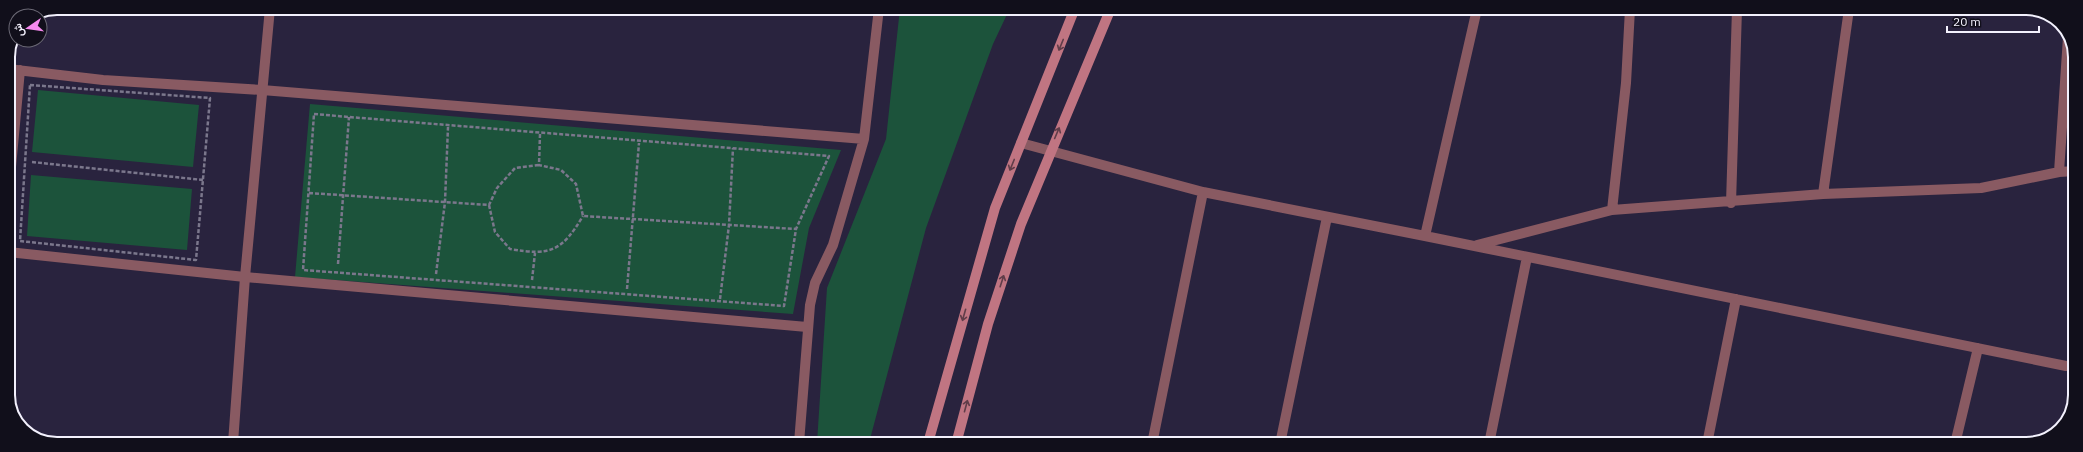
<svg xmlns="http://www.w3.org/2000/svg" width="2083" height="452" font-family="'IBM Plex Sans',Vazirmatn,sans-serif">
<rect width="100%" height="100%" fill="#29233e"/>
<path fill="#1c533b" d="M900 8H1010L993 44 926 228 869 443H817L827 288 886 139Z
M38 90 199 105 193 167 32 152Z
M310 104 841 150 809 228 793 314 295 277Z
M31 175 192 189 187 250 27 236Z"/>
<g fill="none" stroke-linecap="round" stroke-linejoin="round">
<path stroke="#7b778c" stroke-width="2.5" stroke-dasharray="4 2" stroke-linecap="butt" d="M30 85 210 98 196 260 20 241Z
M314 114 349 117 829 156 796 229 784 306 303 270Z
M540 134 539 165 561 170 576 184 583 216 796 229
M32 162 203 180
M309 193 489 205 497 188 515 168 539 165
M489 205 495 232 510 249C551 256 562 251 583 216
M338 264 349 117
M436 274 445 202 448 127
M532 280 535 253
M627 289 639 143
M720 299 729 225 733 148"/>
<path stroke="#895a62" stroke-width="10" d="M8 69 103 80 262 90 864 139
M1021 143 1203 192 1425 236 1477 9
M2059 172 2068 37
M1823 194 1849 9
M8 199 20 70
M1731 203 1737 9
M1612 210 1626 83 1630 9
M1425 236 2066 366
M1477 245 1612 210 1823 194 1981 188 2059 172 2075 171
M8 252 245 277 807 327
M233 443 245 277 270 8
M799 443 810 305 815 283 833 245 864 139 879 8
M1152 444 1203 192
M1280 444 1327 217
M1489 444 1527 257
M1707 444 1736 299
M1955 444 1978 348"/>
<path stroke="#c07582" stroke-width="10" d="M928 443 995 208 1075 8
M956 444 988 324 1021 224 1111 8"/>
</g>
<defs><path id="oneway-shaft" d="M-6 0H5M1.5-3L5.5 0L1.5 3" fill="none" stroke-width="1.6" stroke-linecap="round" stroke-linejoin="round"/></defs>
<g stroke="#603d49">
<use href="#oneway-shaft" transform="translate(1061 45) rotate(112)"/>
<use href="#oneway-shaft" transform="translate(1057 133) rotate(-67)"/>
<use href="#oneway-shaft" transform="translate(1012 165) rotate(112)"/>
<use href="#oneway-shaft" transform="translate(1002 281) rotate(-72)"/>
<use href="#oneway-shaft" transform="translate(964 315) rotate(106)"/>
<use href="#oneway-shaft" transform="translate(966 406) rotate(-75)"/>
</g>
<path d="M0 0H2083V452H0ZM57 15H2026A42 42 0 0 1 2068 57V395A42 42 0 0 1 2026 437H57A42 42 0 0 1 15 395V57A42 42 0 0 1 57 15Z" fill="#110f1b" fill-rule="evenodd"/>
<path fill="none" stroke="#f3f1fd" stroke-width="2" d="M57 15H2026A42 42 0 0 1 2068 57V395A42 42 0 0 1 2026 437H57A42 42 0 0 1 15 395V57A42 42 0 0 1 57 15Z"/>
<g transform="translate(28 28) rotate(257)"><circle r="19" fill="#110f1b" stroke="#6b6975"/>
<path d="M0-3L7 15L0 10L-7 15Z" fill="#f589ee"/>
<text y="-6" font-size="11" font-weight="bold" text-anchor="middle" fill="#f3f1fd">ش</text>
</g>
<path d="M1947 26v6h92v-6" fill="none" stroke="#f3f1fd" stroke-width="2"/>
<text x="1953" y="26" font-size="12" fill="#f3f1fd" stroke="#110f1b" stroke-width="3" paint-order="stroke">20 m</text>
</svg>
